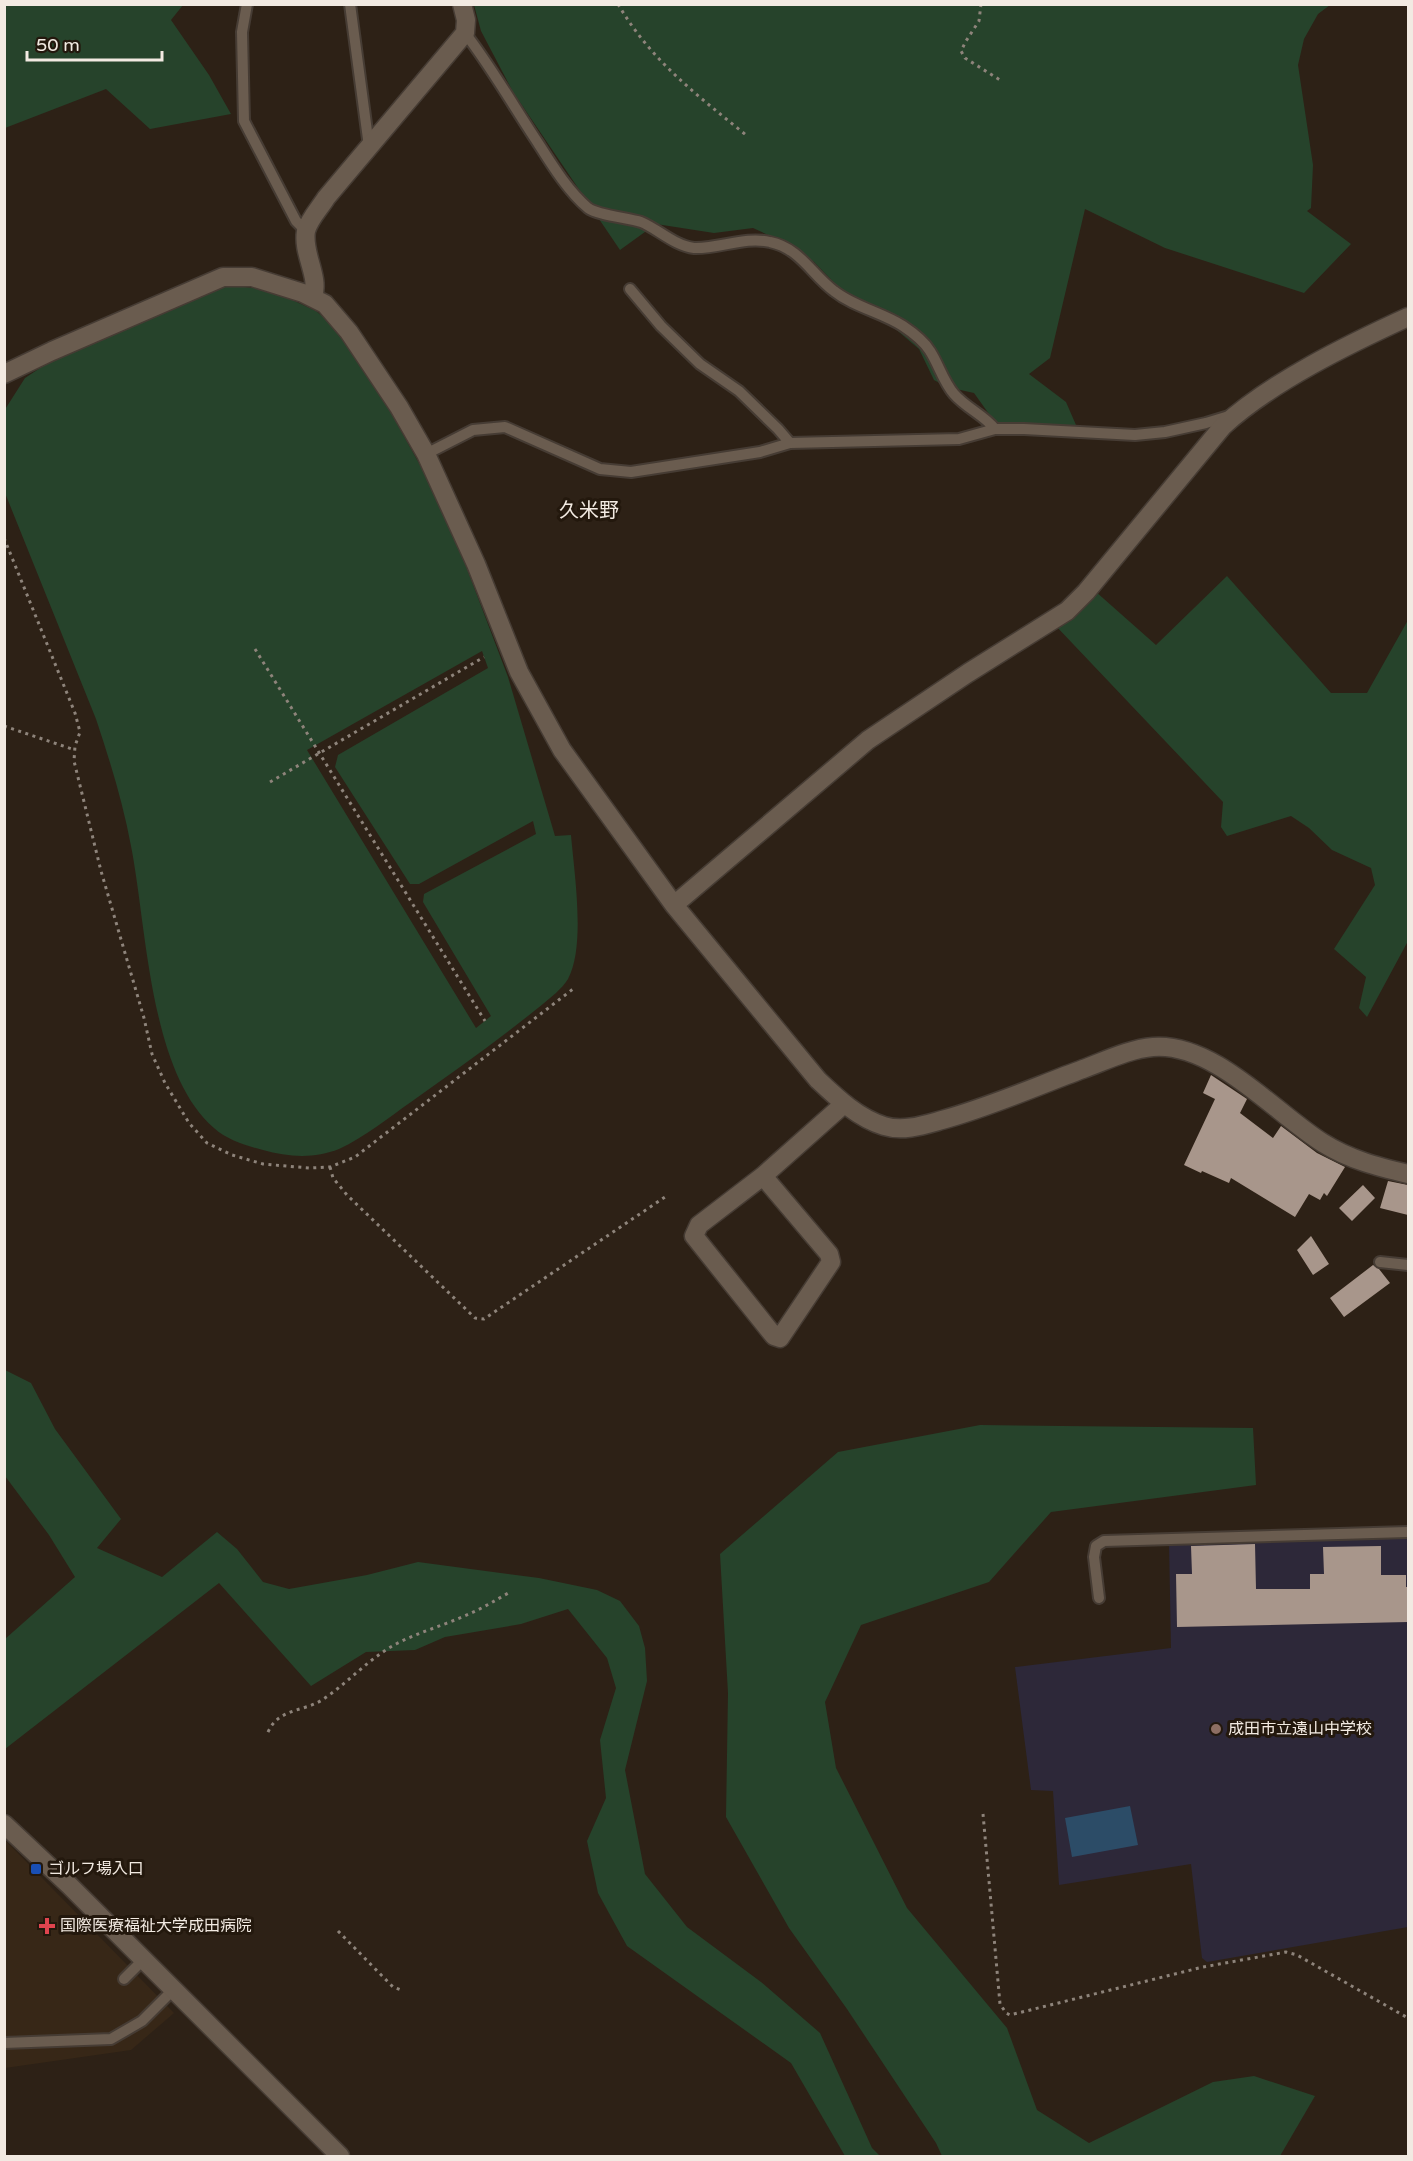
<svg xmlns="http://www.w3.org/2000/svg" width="1413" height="2161" font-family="'Varela Round','Noto Sans JP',sans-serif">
<rect width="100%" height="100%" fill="#2d2116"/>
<path fill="#372717" d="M4 1839 174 2013 131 2050 5 2068Z"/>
<path fill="#2d2839" d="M1408 1537V1927L1207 1962 1202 1958 1191 1864 1059 1885 1053 1791 1031 1790 1015 1667 1171 1648 1169 1543Z"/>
<path fill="#26432b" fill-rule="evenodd" d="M5 4 183 5 171 20 209 75 231 114 150 129 106 89 5 128Z
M474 5H1330L1318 14 1304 39 1298 65 1313 165 1311 208 1307 211 1351 244 1304 293 1165 248 1085 209 1050 358 1029 374 1066 402 1076 425 999 428 974 393 947 387 934 380 919 349 879 315 843 292 814 262 790 245 753 228 714 233 656 224 620 250 513 92 481 31Z
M226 285 271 290 316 311 332 324 371 377 425 474 458 545 508 677 555 836 571 835C574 871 586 946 568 979 565 984 560 989 556 993 510 1032 460 1067 411 1102 388 1118 365 1137 339 1149 314 1159 288 1157 263 1150 247 1146 227 1140 214 1128 149 1072 147 927 131 846 123 803 110 761 96 719L5 493 4 411 25 378 40 368 60 357ZM482 651 488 668 338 755 335 767 410 884H419L533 821 536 834 424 894 423 902 491 1016 476 1028 307 750Z
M1227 576 1331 693H1367L1408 620V941L1367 1017 1359 1008 1366 977 1334 949 1375 885 1371 868 1332 850 1309 828 1291 816 1227 836 1221 827 1223 802 1055 625 1095 591 1156 645Z
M5 1370 31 1383 55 1429 121 1519 97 1548 162 1577 217 1532 237 1549 263 1582 289 1589 367 1575 418 1562 539 1578 597 1590 620 1601 639 1626 645 1648 647 1681 625 1770 645 1874 687 1927 761 1982 820 2033 872 2148 880 2156H845L791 2063 627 1946 598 1893 587 1841 606 1798 600 1740 616 1688 607 1658 568 1609 521 1624 445 1637 415 1650 366 1652 311 1686 219 1583 5 1749V1639L75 1577 49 1535 5 1476Z
M980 1425 1253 1428 1256 1485 1051 1512 989 1582 861 1625 825 1702 836 1768 907 1908 1007 2028 1037 2110 1089 2143 1213 2082 1254 2076 1315 2096 1280 2156H942L936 2143 847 2009 789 1928 726 1817 728 1693 720 1554 838 1452Z"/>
<path fill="#2c4c67" d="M1130 1806 1138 1845 1072 1857 1065 1818Z"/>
<path fill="#a8968b" d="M1211 1075 1247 1099 1240 1113 1273 1138 1281 1126 1317 1153 1345 1167 1327 1196 1324 1193 1320 1200 1309 1194 1295 1217 1231 1178 1229 1183 1202 1171 1201 1173 1184 1165 1215 1099 1203 1093Z
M1388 1181 1408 1185V1215L1380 1208Z
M1363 1185 1375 1198 1352 1221 1339 1208Z
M1311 1236 1329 1264 1313 1275 1297 1250Z
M1373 1265 1379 1269 1390 1283 1344 1317 1330 1298Z
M1255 1544 1256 1589H1310V1574H1324L1323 1547 1381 1546V1575H1406V1587H1408V1622L1177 1627 1176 1574H1192L1191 1546Z"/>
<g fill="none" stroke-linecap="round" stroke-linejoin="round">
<g stroke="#463c34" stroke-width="14">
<path id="service" d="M247 4 242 32 244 121 296 221 306 231
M350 4 368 139 372 146
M465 33C492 68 514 107 538 143 552 165 568 191 588 208 597 215 628 218 641 222 658 229 675 246 694 248 719 249 745 236 770 242 800 248 812 275 834 291 854 307 881 312 903 326 912 332 924 341 930 351 939 365 943 381 954 394 966 408 984 415 995 429
M630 289 661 326 700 364 739 391 778 429 790 443
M426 454 473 430 505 427 600 469 631 472 760 452 790 443 959 439 995 429H1024L1135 435 1165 432 1206 423 1229 416
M1380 1262 1408 1265
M1099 1598 1094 1557 1096 1546 1104 1541 1408 1532
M124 1979 143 1960
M4 2043 111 2039 142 2021 173 1990"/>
</g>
<g stroke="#463c34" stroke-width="21">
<path id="minor" d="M313 297C320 276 302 254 306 231 309 219 320 208 326 198L465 33 466 20 462 4
M4 374 52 351 223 277H252L303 293 325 304 349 332 399 407 426 454 476 564 519 672 562 750 674 905 818 1080C837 1098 858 1118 884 1126 903 1132 924 1125 942 1120 990 1107 1037 1086 1083 1069 1105 1061 1129 1049 1153 1047 1214 1042 1275 1113 1323 1143 1350 1160 1379 1167 1408 1174
M674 905 868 740 968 673 1067 611 1086 592 1223 426C1271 382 1349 344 1408 317
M763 1176 829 1254 831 1262 780 1338 774 1336 694 1236 699 1225 763 1176 844 1104"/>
</g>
<g stroke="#463c34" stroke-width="21">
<path id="tertiary" d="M4 1824 69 1885 340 2156"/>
</g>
<path stroke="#8e847b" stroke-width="3" stroke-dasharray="3 4.5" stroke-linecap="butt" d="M618 4C651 61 697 95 746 135
M981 4 979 21 966 41 961 51 965 58 1000 80
M4 538 75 713 80 732 75 746 74 761 101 871 144 1018 152 1054 165 1083 189 1123 207 1143 232 1155 263 1164 309 1168 330 1167 355 1157 573 989
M255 649 485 1021
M4 726 75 750
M270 782 484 657
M330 1167 333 1178 347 1195 475 1318 484 1319 665 1197
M268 1732C279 1708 303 1712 322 1700 348 1683 368 1659 396 1644 419 1632 445 1625 469 1614 483 1608 496 1600 510 1592
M983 1814 1000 2004 1006 2013 1010 2015 1203 1967 1286 1952 1297 1955 1408 2018
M338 1931 393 1987 401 1990"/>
<use href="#service" stroke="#6a5c4f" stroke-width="10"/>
<use href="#minor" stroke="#6a5c4f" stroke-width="18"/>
<use href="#tertiary" stroke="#6a5c4f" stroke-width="18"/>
</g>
<circle fill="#8d6e63" stroke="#23180d" stroke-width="2" cx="1216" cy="1729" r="6"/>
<rect fill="#1a4fb4" stroke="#23180d" stroke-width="2" x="30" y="1863" width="12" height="12" rx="3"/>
<path fill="#e0444e" stroke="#23180d" stroke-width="2" d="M44 1917h6v6h6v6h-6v6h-6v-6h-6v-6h6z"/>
<g text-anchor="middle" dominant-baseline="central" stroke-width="6" stroke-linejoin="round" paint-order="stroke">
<g font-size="16" fill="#f2eae2" stroke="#23180d" text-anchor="start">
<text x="1228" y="1729">成田市立遠山中学校</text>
<text x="48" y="1869">ゴルフ場入口</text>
<text x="60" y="1926">国際医療福祉大学成田病院</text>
</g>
<g font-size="20" fill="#f2eae2" stroke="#23180d">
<text x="589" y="511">久米野</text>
</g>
</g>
<rect width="1413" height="2161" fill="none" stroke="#f2eae2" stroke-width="12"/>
<path d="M27 51v9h135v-9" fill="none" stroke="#f2eae2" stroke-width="3"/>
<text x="36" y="51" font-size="18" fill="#f2eae2" stroke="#23180d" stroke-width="4.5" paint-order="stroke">50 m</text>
</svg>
